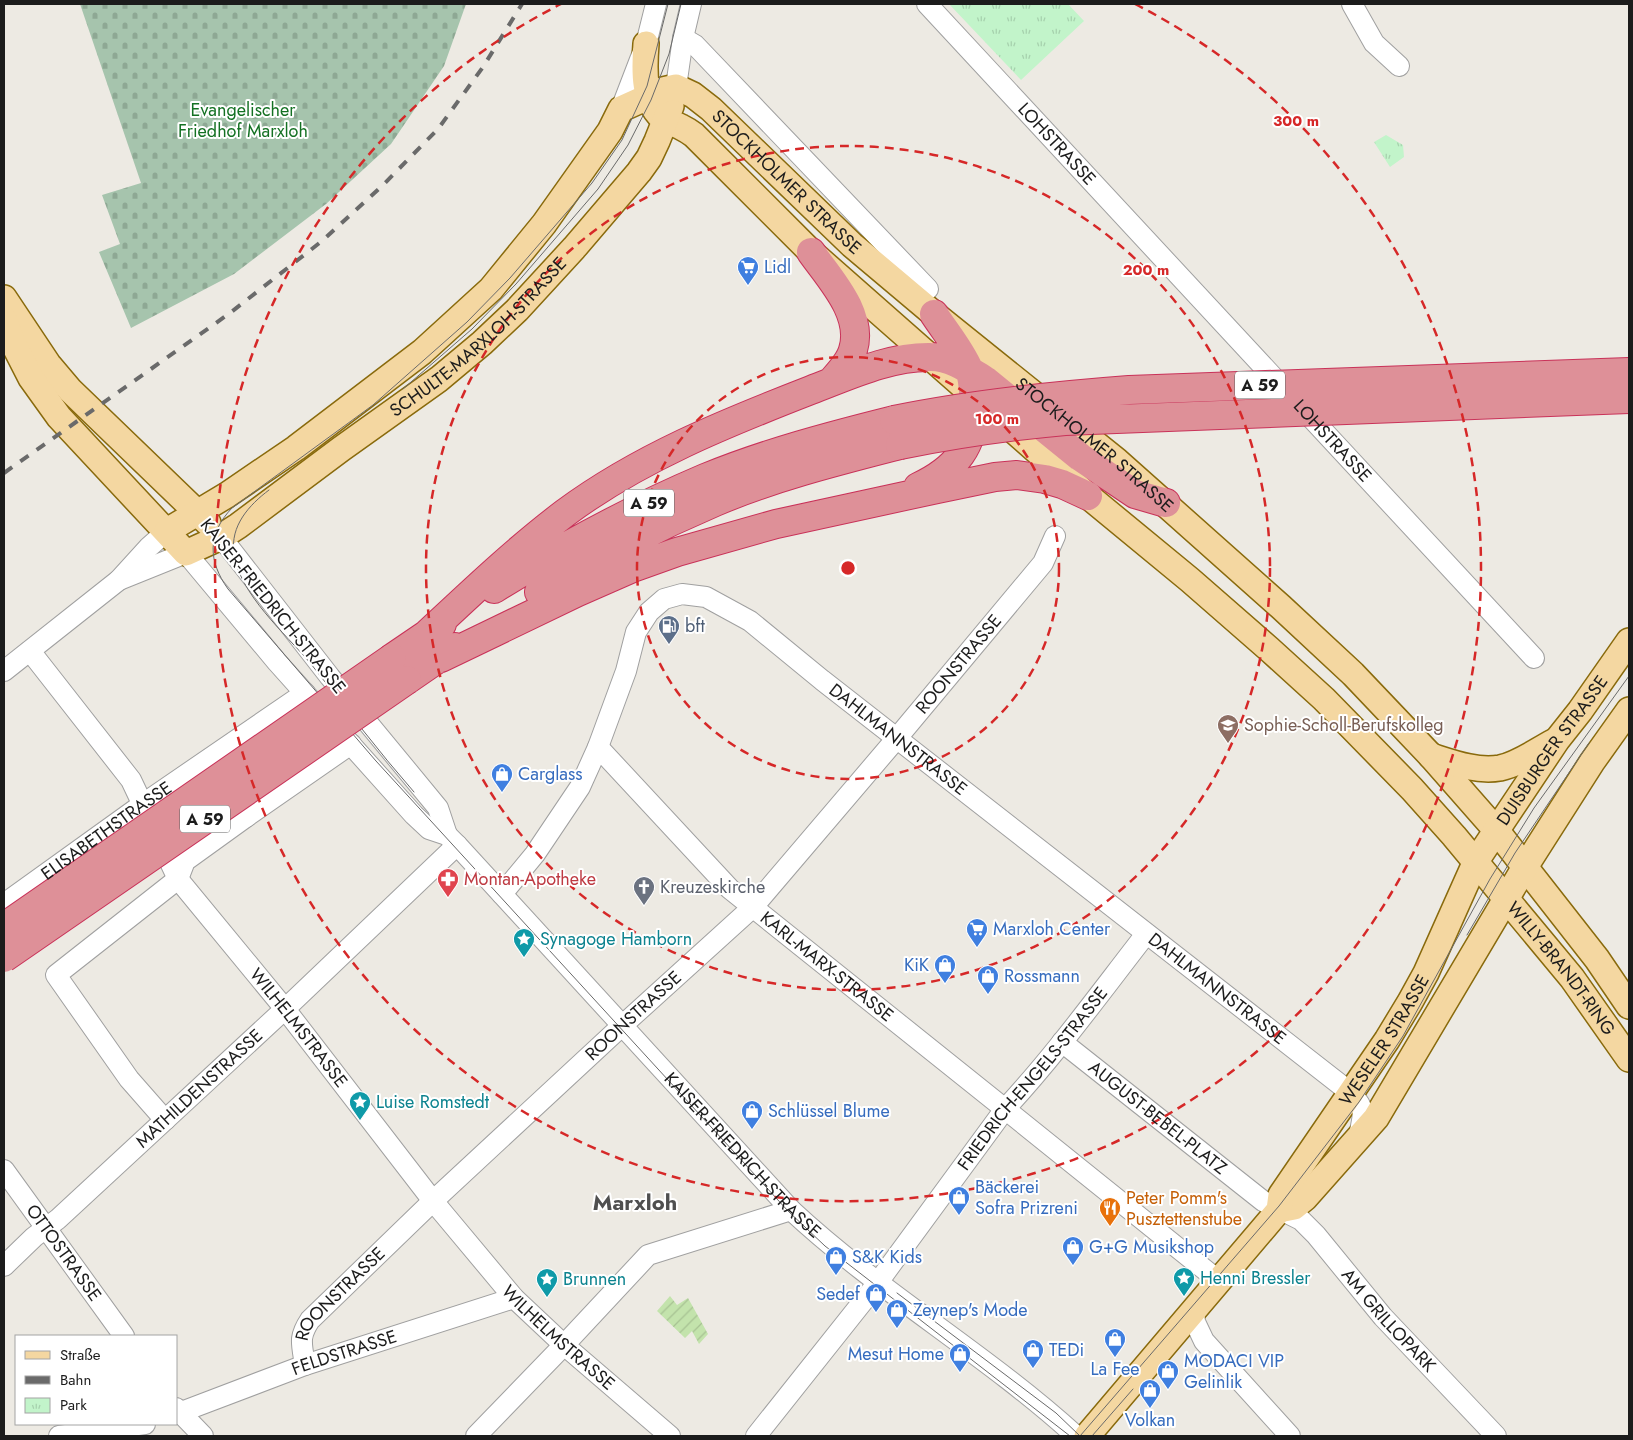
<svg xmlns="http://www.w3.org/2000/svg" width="1633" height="1440" font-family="Jost,sans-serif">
<defs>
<pattern id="cemetery-stones" width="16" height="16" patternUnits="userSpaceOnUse" patternTransform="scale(1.25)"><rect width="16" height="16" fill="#a6c4ad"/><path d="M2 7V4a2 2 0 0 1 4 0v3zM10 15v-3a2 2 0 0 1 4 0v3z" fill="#8ea894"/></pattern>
<pattern id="park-tufts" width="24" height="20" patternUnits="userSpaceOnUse" patternTransform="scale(1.25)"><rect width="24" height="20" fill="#c2f4ca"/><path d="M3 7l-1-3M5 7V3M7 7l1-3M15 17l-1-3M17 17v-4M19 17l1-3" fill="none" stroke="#a6d1ad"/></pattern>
<pattern id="garden-furrows" width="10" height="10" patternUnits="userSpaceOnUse" patternTransform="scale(1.25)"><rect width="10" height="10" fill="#c3e3ac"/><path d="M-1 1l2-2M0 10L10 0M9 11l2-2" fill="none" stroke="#a7c293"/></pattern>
</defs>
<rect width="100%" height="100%" fill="#edeae3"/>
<path fill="url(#cemetery-stones)" d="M80 4H466L444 66 391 144 326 204 234 274 131 328 99 252 120 244 102 195 141 183Z"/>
<path fill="url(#park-tufts)" d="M949 4H1068L1084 21 1021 80Z
M1386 135 1403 145 1404 157 1390 167 1374 142Z"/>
<path fill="url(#garden-furrows)" d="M670 1296 677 1305 688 1298 708 1334 699 1344 692 1331 685 1338 657 1311Z"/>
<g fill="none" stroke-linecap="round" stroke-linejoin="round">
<g stroke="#a0a0a0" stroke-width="22">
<g id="minor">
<path id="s1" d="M927 4 1534 658"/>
<path d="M1352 4 1374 43 1399 66"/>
<path d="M683 38 695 45 928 289"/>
<path d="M676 87 683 38 691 4"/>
<path d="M621 109 646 44 656 4"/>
<path d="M221 537 330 677 438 808 447 835"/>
<path id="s2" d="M119 580 186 553 277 662 414 815 429 829 447 835 457 845 791 1210C880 1293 986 1354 1076 1436"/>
<path id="s3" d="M30 651 131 780 178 879 285 1009 433 1201 514 1298 564 1345 670 1436"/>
<path d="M4 671 119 580 149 547 167 531"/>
<path id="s4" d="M598 747 730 889 1005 1109 1219 1281"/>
<path d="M246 817 351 744"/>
<path id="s5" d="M502 894 535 854 580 787 598 747 626 671 636 632 649 612 664 599 682 594 706 597 750 621 822 680 1351 1093C1366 1109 1364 1114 1359 1135"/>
<path id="s6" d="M4 904 143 804 305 693"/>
<path id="s7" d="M1062 1042 1263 1201 1301 1220 1316 1235 1383 1317 1496 1436"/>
<path d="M165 1120 129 1079 56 975 178 879 185 861 246 817 211 758"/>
<path id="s8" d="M4 1170 124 1336"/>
<path id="s9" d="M4 1266 34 1237 58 1219 285 1009 457 845"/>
<path d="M1194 1310 1195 1322 1204 1341 1290 1436"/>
<path id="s10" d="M305 1365C302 1344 298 1338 310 1320L433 1201 625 1023 753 907 897 738 1043 563 1055 536"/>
<path d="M176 1408 203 1436"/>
<path id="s11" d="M176 1414 305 1365 514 1298"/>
<path d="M59 1436 145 1424"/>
<path d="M476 1436 564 1345 648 1255 791 1210"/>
<path id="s12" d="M756 1436 876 1285 1005 1109C1056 1054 1100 993 1146 934"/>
</g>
</g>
<g stroke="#896a0c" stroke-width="28">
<g id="major">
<path id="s13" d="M646 44C644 69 642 104 666 121 670 124 676 124 681 127 685 129 690 132 694 135L811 252 1088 496 1190 580 1269 649 1324 699 1412 789 1454 836 1572 978 1629 1059"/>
<path d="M4 298 48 364 70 390 208 523"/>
<path id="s14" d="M4 319 12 341 31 378 59 417 186 553 221 537 238 526 341 449 439 379 482 343 517 310 574 248 639 172 649 158 657 141 671 106"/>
<path id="s15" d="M167 531 227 495 296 448 422 352 491 289 544 224 610 131 621 109 663 90 676 87 693 95 711 109 852 245 934 314 1117 461 1281 607 1353 674 1431 756 1496 830 1597 959 1629 1006"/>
<path d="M1431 756C1453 763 1477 772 1500 768 1519 764 1536 751 1553 742"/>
<path d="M1279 1210 1294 1207 1305 1198 1376 1118 1525 867 1592 762 1629 710"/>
<path id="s16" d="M1087 1436 1279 1210 1281 1195 1387 1040 1410 1002 1426 973 1476 861 1557 740 1580 711 1629 641"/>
</g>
</g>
<g stroke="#c93259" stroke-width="30">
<path id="highway" d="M811 252C830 279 864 314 853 350 850 362 839 373 831 382
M918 487C956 469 975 446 974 404 973 393 973 379 969 369 961 350 945 331 934 314
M494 589C562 547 632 509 705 478 766 453 830 436 894 420
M539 592C596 558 654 528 715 502 774 477 838 461 900 445
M426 635C471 593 516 550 565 513 639 458 726 423 811 390 848 376 890 356 931 357 951 357 969 370 985 380L1080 457 1135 494 1166 503
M392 658 442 624
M441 658 578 592 635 567 677 552 776 524 937 489 995 477 1017 475 1045 479 1062 484 1088 496
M407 680 455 647"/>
</g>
<use href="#minor" stroke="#fff" stroke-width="20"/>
<use href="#major" stroke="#f4d7a1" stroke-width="25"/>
<use href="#highway" stroke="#de9098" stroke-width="28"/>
<path stroke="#6a6a6a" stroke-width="1" d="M668 4 647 86 622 140 592 183 510 278 467 322 373 405 232 508C207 534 208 561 228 589L376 761 788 1211 825 1246 1070 1436
M403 389 472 329 516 284 598 189 628 145 651 100 669 54 681 4
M269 490C249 505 230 526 234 553 239 594 285 633 311 664 345 707 378 751 414 792
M1467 935 1515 853 1589 743
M897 1293 1056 1413 1080 1436
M1080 1436 1279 1206 1359 1102 1403 1036 1490 879 1534 808 1629 676
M1092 1436 1133 1389"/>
<path stroke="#6a6a6a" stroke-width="4" stroke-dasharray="10 10" stroke-linecap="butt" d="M4 473 230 313 322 241 383 185 438 129 483 67 522 4"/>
<g stroke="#c93259" stroke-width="30" stroke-linecap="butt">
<path id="highway-bridge" d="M894 420C972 404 1050 396 1129 390L1629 372
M900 445C955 434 1009 426 1065 421L1629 399
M4 927 392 658
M4 958 407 680"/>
</g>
<use href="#highway-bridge" stroke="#de9098" stroke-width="28"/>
</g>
<g fill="none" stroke="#d62828" stroke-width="2.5" stroke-dasharray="9 6">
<circle cx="848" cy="568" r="211"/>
<circle cx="848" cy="568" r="422"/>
<path d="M1135 4A633 633 0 1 1 561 4"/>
</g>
<defs>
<g id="supermarket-pin" transform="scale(1.125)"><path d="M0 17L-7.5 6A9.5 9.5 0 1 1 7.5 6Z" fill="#3f7fe0" stroke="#fff"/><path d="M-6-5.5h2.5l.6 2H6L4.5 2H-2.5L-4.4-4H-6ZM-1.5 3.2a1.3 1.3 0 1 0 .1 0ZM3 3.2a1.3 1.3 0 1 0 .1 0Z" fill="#fff"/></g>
<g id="fuel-pin" transform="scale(1.125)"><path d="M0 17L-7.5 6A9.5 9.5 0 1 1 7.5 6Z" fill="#5c6f8a" stroke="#fff"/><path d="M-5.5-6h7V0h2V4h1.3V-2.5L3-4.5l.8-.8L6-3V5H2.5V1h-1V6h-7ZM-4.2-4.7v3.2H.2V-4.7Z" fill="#fff"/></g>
<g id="school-pin" transform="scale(1.125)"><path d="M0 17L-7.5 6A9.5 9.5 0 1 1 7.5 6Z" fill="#8d6e63" stroke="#fff"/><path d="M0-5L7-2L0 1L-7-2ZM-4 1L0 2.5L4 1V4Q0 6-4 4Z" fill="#fff"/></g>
<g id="shop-pin" transform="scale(1.125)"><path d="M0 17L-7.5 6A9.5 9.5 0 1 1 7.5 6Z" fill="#3f7fe0" stroke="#fff"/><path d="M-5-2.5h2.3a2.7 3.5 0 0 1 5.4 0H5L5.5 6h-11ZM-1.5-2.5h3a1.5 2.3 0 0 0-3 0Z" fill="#fff"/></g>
<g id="pharmacy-pin" transform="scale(1.125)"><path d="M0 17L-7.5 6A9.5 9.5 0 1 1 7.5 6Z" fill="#e0444e" stroke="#fff"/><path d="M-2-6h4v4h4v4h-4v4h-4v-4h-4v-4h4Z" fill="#fff"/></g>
<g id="church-pin" transform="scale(1.125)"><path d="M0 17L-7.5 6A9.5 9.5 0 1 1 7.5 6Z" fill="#6b7280" stroke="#fff"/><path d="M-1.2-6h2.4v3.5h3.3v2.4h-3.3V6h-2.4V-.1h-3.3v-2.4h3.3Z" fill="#fff"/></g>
<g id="sight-pin" transform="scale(1.125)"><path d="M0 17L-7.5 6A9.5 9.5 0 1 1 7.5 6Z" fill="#0f9aa8" stroke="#fff"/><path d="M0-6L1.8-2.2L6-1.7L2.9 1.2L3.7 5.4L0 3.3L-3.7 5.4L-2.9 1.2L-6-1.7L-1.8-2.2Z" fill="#fff"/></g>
<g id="restaurant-pin" transform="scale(1.125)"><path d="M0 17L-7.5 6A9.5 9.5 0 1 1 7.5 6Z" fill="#e8710a" stroke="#fff"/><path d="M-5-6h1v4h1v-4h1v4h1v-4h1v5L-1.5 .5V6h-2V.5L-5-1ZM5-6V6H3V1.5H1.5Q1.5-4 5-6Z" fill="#fff"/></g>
</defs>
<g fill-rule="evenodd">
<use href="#supermarket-pin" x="748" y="267"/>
<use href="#fuel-pin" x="669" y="626"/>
<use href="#school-pin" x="1228" y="725"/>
<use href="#shop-pin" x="502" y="774"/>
<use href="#pharmacy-pin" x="448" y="879"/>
<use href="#church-pin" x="644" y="887"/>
<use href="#supermarket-pin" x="977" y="929"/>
<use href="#sight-pin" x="524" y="939"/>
<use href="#shop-pin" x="945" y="965"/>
<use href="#shop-pin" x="988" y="976"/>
<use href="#sight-pin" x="360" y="1102"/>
<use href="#shop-pin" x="752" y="1111"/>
<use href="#shop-pin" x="959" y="1197"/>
<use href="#restaurant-pin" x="1110" y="1208"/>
<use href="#shop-pin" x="1073" y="1247"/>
<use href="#shop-pin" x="836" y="1257"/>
<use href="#sight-pin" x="1184" y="1278"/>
<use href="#sight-pin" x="547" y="1279"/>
<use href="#shop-pin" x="876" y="1294"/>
<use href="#shop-pin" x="897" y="1310"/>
<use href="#shop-pin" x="1115" y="1339"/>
<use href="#shop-pin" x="1033" y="1350"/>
<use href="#shop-pin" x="960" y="1354"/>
<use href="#shop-pin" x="1168" y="1371"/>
<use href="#shop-pin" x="1150" y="1390"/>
</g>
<g text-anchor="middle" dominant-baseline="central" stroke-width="4" stroke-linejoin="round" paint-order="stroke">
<g fill="#fff" stroke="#606060" stroke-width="1">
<rect x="1235" y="371.5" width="50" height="27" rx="4"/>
<rect x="624" y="489.5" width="50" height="27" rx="4"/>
<rect x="180" y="805.5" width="50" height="27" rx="4"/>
</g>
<g font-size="16" font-weight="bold" fill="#1c1c1c">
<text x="1260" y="385">A 59</text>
<text x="649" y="503">A 59</text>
<text x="205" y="819">A 59</text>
</g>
<g font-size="18" fill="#147123" stroke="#fff">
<text x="243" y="110">Evangelischer<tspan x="243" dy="21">Friedhof Marxloh</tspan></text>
</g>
<g font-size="18" fill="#1c1c1c" stroke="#fff">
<text stroke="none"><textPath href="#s1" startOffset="191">LOHSTRASSE</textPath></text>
<text stroke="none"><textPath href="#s15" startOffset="834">STOCKHOLMER STRASSE</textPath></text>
<text stroke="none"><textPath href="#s14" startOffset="664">SCHULTE-MARXLOH-STRASSE</textPath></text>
<text stroke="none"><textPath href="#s1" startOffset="596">LOHSTRASSE</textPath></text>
<text stroke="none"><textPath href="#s15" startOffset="1239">STOCKHOLMER STRASSE</textPath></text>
<text transform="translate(273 606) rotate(51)">KAISER-FRIEDRICH-STRASSE</text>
<text stroke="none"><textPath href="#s10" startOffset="971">ROONSTRASSE</textPath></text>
<text stroke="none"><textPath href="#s5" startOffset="624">DAHLMANNSTRASSE</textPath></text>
<text stroke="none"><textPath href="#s16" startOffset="834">DUISBURGER STRASSE</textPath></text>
<text stroke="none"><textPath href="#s6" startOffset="126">ELISABETHSTRASSE</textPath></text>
<text stroke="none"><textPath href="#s4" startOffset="318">KARL-MARX-STRASSE</textPath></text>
<text stroke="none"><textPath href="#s13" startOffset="1320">WILLY-BRANDT-RING</textPath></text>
<text stroke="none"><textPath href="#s5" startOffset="1029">DAHLMANNSTRASSE</textPath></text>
<text stroke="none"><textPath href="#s10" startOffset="491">ROONSTRASSE</textPath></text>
<text stroke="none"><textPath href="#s3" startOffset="465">WILHELMSTRASSE</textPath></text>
<text stroke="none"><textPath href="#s16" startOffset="498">WESELER STRASSE</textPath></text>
<text stroke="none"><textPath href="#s12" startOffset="452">FRIEDRICH-ENGELS-STRASSE</textPath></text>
<text stroke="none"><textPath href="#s9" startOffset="264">MATHILDENSTRASSE</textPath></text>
<text stroke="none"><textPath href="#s7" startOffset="122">AUGUST-BEBEL-PLATZ</textPath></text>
<text stroke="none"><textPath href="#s2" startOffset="895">KAISER-FRIEDRICH-STRASSE</textPath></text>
<text stroke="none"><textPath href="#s8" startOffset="102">OTTOSTRASSE</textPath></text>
<text stroke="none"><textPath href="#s10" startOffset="86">ROONSTRASSE</textPath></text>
<text stroke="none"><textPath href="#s7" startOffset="432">AM GRILLOPARK</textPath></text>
<text stroke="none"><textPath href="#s3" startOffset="870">WILHELMSTRASSE</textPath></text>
<text stroke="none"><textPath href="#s11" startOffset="179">FELDSTRASSE</textPath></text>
</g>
<g font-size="18" fill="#366cbe" stroke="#fff" text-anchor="start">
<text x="764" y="267">Lidl</text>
<text x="518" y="774">Carglass</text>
<text x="993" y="929">Marxloh Center</text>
<text x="929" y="965" text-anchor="end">KiK</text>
<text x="1004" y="976">Rossmann</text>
<text x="768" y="1111">Schlüssel Blume</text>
<text x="975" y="1187">Bäckerei<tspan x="975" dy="21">Sofra Prizreni</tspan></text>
<text x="1089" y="1247">G+G Musikshop</text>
<text x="852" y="1257">S&amp;K Kids</text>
<text x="860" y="1294" text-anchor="end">Sedef</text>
<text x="913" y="1310">Zeynep's Mode</text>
<text x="1049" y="1350">TEDi</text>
<text x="944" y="1354" text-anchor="end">Mesut Home</text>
<text x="1184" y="1361">MODACI VIP<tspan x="1184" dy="21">Gelinlik</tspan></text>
<text x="1115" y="1369" text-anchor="middle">La Fee</text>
<text x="1150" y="1420" text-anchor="middle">Volkan</text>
</g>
<g font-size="18" fill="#4e5e75" stroke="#fff" text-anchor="start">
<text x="685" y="626">bft</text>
</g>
<g font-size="18" fill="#785e54" stroke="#fff" text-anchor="start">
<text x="1244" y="725">Sophie-Scholl-Berufskolleg</text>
</g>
<g font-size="18" fill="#be3a42" stroke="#fff" text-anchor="start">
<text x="464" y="879">Montan-Apotheke</text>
</g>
<g font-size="18" fill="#5b616d" stroke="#fff" text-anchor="start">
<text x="660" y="887">Kreuzeskirche</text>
</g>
<g font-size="18" fill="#0d838f" stroke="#fff" text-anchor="start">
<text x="540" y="939">Synagoge Hamborn</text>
<text x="376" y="1102">Luise Romstedt</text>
<text x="1200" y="1278">Henni Bressler</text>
<text x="563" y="1279">Brunnen</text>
</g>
<g font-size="18" fill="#c56008" stroke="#fff" text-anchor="start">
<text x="1126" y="1198">Peter Pomm's<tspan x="1126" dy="21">Pusztettenstube</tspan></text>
</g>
<g font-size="22" font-weight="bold" fill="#4f4f4f" stroke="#fff">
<text x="635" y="1202">Marxloh</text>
</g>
</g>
<circle cx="848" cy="568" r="8" fill="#d62828" stroke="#fff" stroke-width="2.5"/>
<g font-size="15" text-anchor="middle" font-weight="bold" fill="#d62828" stroke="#fff" stroke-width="4" stroke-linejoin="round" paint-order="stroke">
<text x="1296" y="126">300 m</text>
<text x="1146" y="275">200 m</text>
<text x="997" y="424">100 m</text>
</g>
<rect width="1633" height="1440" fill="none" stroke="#1c1c1c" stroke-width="10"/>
<rect x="15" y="1335" width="162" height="90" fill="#ffffff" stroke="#a4a4a4"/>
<rect x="25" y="1351" width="25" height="8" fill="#f4d7a1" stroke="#a4a4a4"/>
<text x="60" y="1360" font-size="15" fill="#1c1c1c">Straße</text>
<rect x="25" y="1376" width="25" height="8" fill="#6a6a6a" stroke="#a4a4a4"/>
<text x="60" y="1385" font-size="15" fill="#1c1c1c">Bahn</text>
<rect x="25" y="1398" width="25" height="15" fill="url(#park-tufts)" stroke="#a4a4a4"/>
<text x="60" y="1410" font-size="15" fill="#1c1c1c">Park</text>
</svg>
